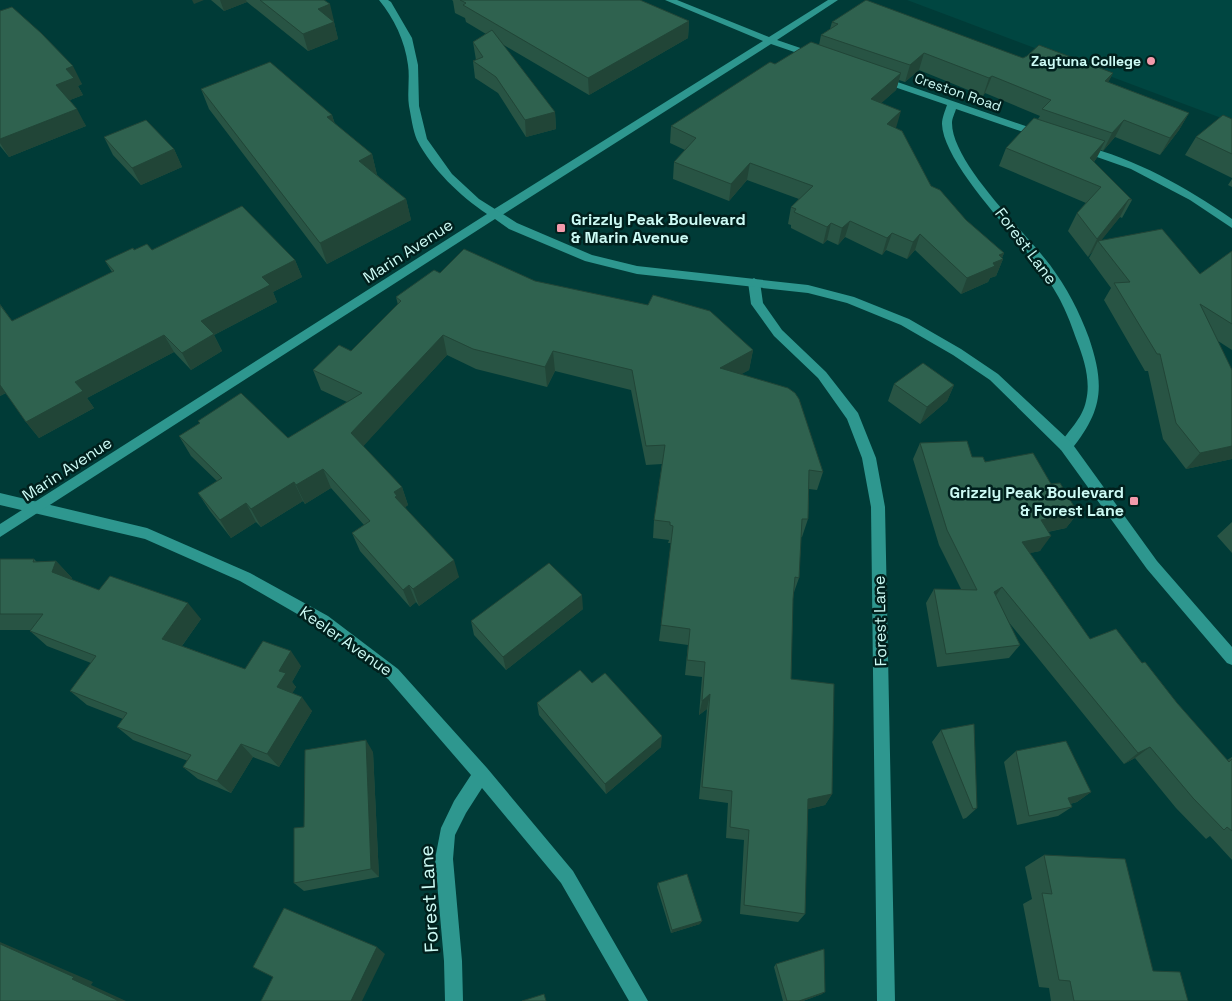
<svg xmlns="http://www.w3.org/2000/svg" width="1232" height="1001" font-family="'Space Grotesk',sans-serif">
<rect width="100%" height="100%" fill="#003b37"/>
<path fill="#004641" d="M907 0H1232V122Z"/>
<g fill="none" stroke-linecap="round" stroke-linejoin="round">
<path fill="#2e978f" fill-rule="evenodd" d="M665 0H677L769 37 828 0H838L777 40 818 54V58H812L771 44 499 217H491L490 214 491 211 763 41Z
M880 76 1046 133 1047 135 1046 137H1038L956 109C955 113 952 118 952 123 952 163 1025 232 1050 265 1067 288 1079 311 1089 338 1105 386 1103 410 1071 450L1066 451 1061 450 1059 446C1068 430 1082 420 1086 401 1091 381 1084 359 1077 341 1067 312 1060 296 1041 270 1017 237 943 163 942 124 942 118 945 111 947 105L877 81 875 79Z
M1081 145C1136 159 1186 187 1232 219V228L1190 200 1131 169 1077 150 1076 148 1077 146Z
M754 278 760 282 763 303 782 330 826 372 858 413 876 458 885 507 895 1001H877L871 507 862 458 847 419 818 378 774 336 751 304 748 282Z
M0 493 147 528 250 573 328 616 398 669 487 768 573 871 648 1001H629L561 883 482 788 466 813 455 835 453 859 462 961 463 1001H445L444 961 435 859 441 828 454 801 471 775 388 679 318 626 240 581 145 539 0 505Z"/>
<path fill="#2e978f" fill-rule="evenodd" d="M379 0H388L391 2 412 38 418 65 419 106 427 139 452 174 479 199 517 223 592 255 637 266 808 285 854 297 909 319 961 349 998 374 1071 442 1157 561 1232 647V665L1227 663 1147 569 1061 450 990 380 953 355 901 325 847 303 808 293 637 274 585 261 509 229 495 219 0 537V524L487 214C460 196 432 169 417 140 413 131 411 116 409 106 407 93 410 78 408 65 405 41 394 18 379 0Z"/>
</g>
<path fill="#285444" d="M211 0H324L334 21V22L338 39 308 51 247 2 224 11Z
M452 0H640L689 21 688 38 589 95 502 44 555 112 556 129 526 137 498 93 475 78 473 61 476 60 473 42 486 34 466 22 465 18 455 13 453 1Z
M0 11 82 84 78 86 83 95 70 100 86 126 9 157 0 146Z
M832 22 1023 58 1113 73 1108 82 1189 113 1179 130 1160 155 1115 137 1103 151 1101 150 1096 159 1094 162 1132 200 1122 218 1120 217 1101 240 1200 274 1232 251V350L1218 341 1232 459 1186 469 1163 439 1148 371H1145L1104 300 1111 288 1089 258 1093 251 1088 257 1068 231 1077 213 1086 203 999 166 1006 148 1038 119 1040 116 985 93 983 96 919 70 905 82 899 80 896 90 881 103 931 186 966 220 1004 253 1002 258 1003 259 996 276 990 278 988 282 961 294 915 250 907 259 886 250 882 255 845 237 838 245 827 240 823 244 791 228V225L788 224 791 207 799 199 747 180 729 201 673 179 674 162 685 150 670 143 671 126 775 64 819 45 821 35 830 29Z
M201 89 332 115 335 124 372 154 377 175 406 199 411 220 327 264 209 109Z
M1232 119V178L1185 155 1196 137Z
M104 137 174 149 182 167 141 185 113 155Z
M1232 179V187L1228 185Z
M134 250 295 260 302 277 273 292 277 302 214 335 222 351 191 370 174 352 87 398 94 408 39 438 26 422 6 393 0 396V304L12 321 112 272 105 261Z
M440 273 535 281 753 350 749 370 741 374 823 472 817 490 809 489 808 519 802 537H801L799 578 793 595 791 679 832 794 825 805 808 809 805 914 798 922 740 914 744 840 726 838 728 803 699 799 707 709 699 715 702 677 685 675 688 645 659 641 671 543H668L669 540 653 538 654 520 662 464 646 465 631 390 555 371 547 387 476 369 447 355 363 446 402 487 408 505 405 507 459 577 419 606 416 602 410 607 360 551 352 533 364 525 331 488 305 504 303 501 261 527 256 522 231 538 210 511 198 493 217 481 191 456 179 436 200 423 198 421 288 438 347 402 321 390 313 370 351 351 398 305 396 297Z
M894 384 954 385 947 401 920 424 888 401Z
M920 443 972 457 1051 484 1078 513 1066 528 1048 532 1040 551 1029 553 1090 639 1142 663 1227 760 1232 757V860L1210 836 1206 839 1176 808 1135 758 1124 764 1007 620 1020 645 1009 658 937 667 926 603 934 589H961L939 545 913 459Z
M1232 522V553L1217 536Z
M0 559H34L37 562 56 561 72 578 71 580 99 590 201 619 182 646 245 669 301 666 292 682 296 687 292 693 312 711 279 767 253 757 231 793 198 779 183 767 188 761 133 740 117 727 123 719 87 705 70 691 91 663 47 646 30 631V630H0Z
M583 609 506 670 474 635 471 621Z
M592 683 661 747 606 794 539 715 537 703Z
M941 730 977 808 966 818 963 819 932 742Z
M1016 751 1091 792 1077 802 1070 804 1072 807 1058 816 1017 825 1004 762Z
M373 752 379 877 304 891 294 883 304 827Z
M1044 855 1153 971 1188 1001H1051L1049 988 1039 987 1023 904 1032 899 1025 867Z
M658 883 700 924 671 933 657 887Z
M776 964 822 994 803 1001H783L774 967Z"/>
<path fill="#214537" d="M192 0H204L194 4Z
M220 0H246L247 2 224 11Z
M330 4 334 21 323 26 318 9Z
M689 21 688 38 589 95 588 78Z
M334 22 338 39 308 51 303 34Z
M924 53 919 70 905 82 910 65Z
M73 66 82 84 78 86 83 95 65 102 56 85 66 69Z
M901 73 896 90 867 116 871 99Z
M1113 73 1104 91 1105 81Z
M992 76 985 93 983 96 989 78Z
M77 109 86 126 9 157 0 143V139Z
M901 111 896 128 887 124Z
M555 112 556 129 526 137 525 120Z
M1189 113 1179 130 1160 155 1170 138Z
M332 115 338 136 327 117Z
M1124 120 1115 137 1103 151 1112 133Z
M1105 141 1096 159 1081 176 1090 158Z
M174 149 182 167 141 185 132 168Z
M372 154 377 175 359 161Z
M750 163 747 180 729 201 731 184Z
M406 199 411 220 327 264 320 243Z
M1129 199 1120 217 1100 242 1098 241 1093 251 1088 257 1097 239Z
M850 221 845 237 838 245 842 228Z
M831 223 827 240 823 244 827 227Z
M892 233 886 250 882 255 887 238Z
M920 234 915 250 907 259 913 242Z
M1004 253 1001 260 1003 259 996 276 990 278 988 282 961 294 967 278 999 255Z
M295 260 302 277 273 292 277 302 214 335 222 351 191 370 182 353 201 321 262 277Z
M164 335 174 352 87 398 94 408 39 438 26 422 75 382Z
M443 335 447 355 358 452 351 433Z
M753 350 749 370 717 388 720 368Z
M553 351 555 371 547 387 545 367Z
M0 384 7 392 0 396Z
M954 385 947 401 920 424 927 407Z
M1232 446V459L1186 469 1200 453Z
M323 469 331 488 305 504 296 485Z
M294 482 303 501 261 527 251 509Z
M402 487 408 505 402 510 401 515 394 492Z
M246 503 256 522 231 538 220 520Z
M1078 513 1066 528 1031 535 1041 520Z
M1051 536 1040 551 1012 557 1022 542Z
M454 560 459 577 419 606 413 589Z
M56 561 72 578 68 589 52 572Z
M409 585 416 602 410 607 403 590Z
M1002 587 992 601 994 592Z
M582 595 583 609 506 670 503 657Z
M188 603 201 619 176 654 162 639Z
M291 651 301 666 292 682 296 687 288 701 277 687 279 671Z
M710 694 707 709 699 715 702 701Z
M302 697 312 711 279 767 267 754Z
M662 736 661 747 606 794 605 784Z
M366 740 373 752 379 877 371 869Z
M241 744 253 757 231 793 217 781Z
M1150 747 1135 758 1124 764 1138 753Z
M1091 792 1077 802 1054 808 1068 798Z
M832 794 825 805 801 811 808 799Z
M702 921 700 924 671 933 672 930Z
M0 942 93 982 91 985 126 1001H117L0 944Z
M377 947 385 954 362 1001H351Z
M825 992 822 994 803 1001H799Z"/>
<path fill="#2f624f" stroke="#214537" d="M260 0H324L330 4 318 9 334 22 303 34Z
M460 0H640L689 21 588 78 463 5 466 3Z
M866 0 1023 58 1027 56 1039 45 1113 73 1105 81 1189 113 1170 138 1124 120 1112 133 1042 109 1051 100 992 76 989 78 924 53 910 65 821 35 838 24 832 22Z
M12 7 41 33 73 66 66 69 74 78 56 85 77 109 0 139V11Z
M492 30 555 112 525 120 496 77 473 61 483 57 473 42Z
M811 42 901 73 871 99 901 111 887 124 902 131 931 186 940 190 966 220 1004 253 999 255 1003 259 993 263 995 266 967 278 920 234 913 242 892 233 887 238 850 221 842 228 831 223 827 227 794 212 796 209 791 207 813 186 750 163 731 184 674 162 696 138 671 126 770 62 775 64Z
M270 62 332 115 327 117 372 154 359 161 406 199 320 243 201 89Z
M1223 115 1232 119V154L1196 137Z
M1034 118 1105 141 1090 158 1132 200 1129 199 1097 239 1077 213 1101 187 1006 148Z
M146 120 174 149 132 168 104 137Z
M242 206 295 260 262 277 270 285 201 321 214 334 182 353 164 335 75 382 83 391 26 422 0 385V305L12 321 114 271 105 261 133 248 134 250 147 244 152 250Z
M1162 229 1200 274 1232 251V324L1200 304 1232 370V446L1200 453 1176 423 1160 354H1157L1114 283 1130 282 1098 241Z
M464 249 535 281 648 305 653 295 710 311 753 350 720 368 788 388 795 393 799 399 823 472 809 470 808 519H802L799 578 795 577 793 599 791 679 834 684 832 794 808 799 805 914 744 905 749 830 730 827 732 791 702 787 710 694 702 701 705 662 687 660 690 629 661 625 673 526 670 525V522L654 520 665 445 646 446 632 370 553 351 545 367 473 349 443 335 351 433 402 487 394 492 397 496 395 497 454 560 413 589 409 585 403 590 352 533 370 521 323 469 296 485 294 482 251 509 246 503 220 520 198 493 222 478 179 436 200 423 198 421 241 393 288 438 362 393 313 370 339 345 351 351 401 301 396 297 434 270 440 273Z
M923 363 954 385 927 407 894 384Z
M967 441 972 457H983L985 462 1033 453 1051 484 1060 483 1078 513 1041 520 1051 536 1022 542 1090 639 1116 629 1142 663 1145 662 1177 703 1229 762 1232 759V831L1227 827 1224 830 1193 798 1150 747 1138 753 1002 587 994 592 1020 645 946 654 934 589 977 590 947 530 920 443Z
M0 559H34L33 562 56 561 52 572 99 590 110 576 188 603 162 639 245 669 263 641 291 651 279 671 286 673 277 687 302 697 267 754 241 744 217 781 183 767 191 755 117 727 127 713 70 691 96 656 30 631 43 614H0Z
M549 563 582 595 503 657 471 621Z
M580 670 592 683 605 673 662 736 605 784 537 703Z
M974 724 977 808 973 809 941 730Z
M366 740 371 869 294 883V828L304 827 305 750Z
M1066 741 1091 792 1068 798 1072 807 1029 816 1016 751Z
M1044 855 1125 859 1153 971 1180 972 1188 1001H1074L1070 981 1059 980 1042 893 1052 894Z
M687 874 702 921 672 930 658 883Z
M284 908 377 947 351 1001H261L273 977 253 967Z
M0 944 74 977 72 979 117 1000V1001H0Z
M824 949 825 992 799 1001H787L776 964Z
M544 994 546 1001H522Z"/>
<g fill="#f39aab" stroke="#00201d" stroke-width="2">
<circle cx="1151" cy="61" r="5"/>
<rect x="556" y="223" width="10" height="10" rx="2.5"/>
<rect x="1129" y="496" width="10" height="10" rx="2.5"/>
</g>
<g text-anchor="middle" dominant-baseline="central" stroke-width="5" stroke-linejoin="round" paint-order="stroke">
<g font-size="14" font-weight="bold" fill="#cdfbf5" stroke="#00201d" text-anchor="end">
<text x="1141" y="61">Zaytuna College</text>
</g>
<g font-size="14" fill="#cdfbf5" stroke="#00201d">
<text transform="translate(958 92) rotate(19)">Creston Road</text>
</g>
<g font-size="16" font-weight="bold" fill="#cdfbf5" stroke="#00201d" text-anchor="start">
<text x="571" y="219">Grizzly Peak Boulevard<tspan x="571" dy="18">&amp; Marin Avenue</tspan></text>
<text x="1124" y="492" text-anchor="end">Grizzly Peak Boulevard<tspan x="1124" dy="18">&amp; Forest Lane</tspan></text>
</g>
<g font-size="16" fill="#cdfbf5" stroke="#00201d">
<text transform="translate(1026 246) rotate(53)">Forest Lane</text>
<text transform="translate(408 251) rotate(-33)">Marin Avenue</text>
<text transform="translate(67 469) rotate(-33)">Marin Avenue</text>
<text transform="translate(880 621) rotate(-91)">Forest Lane</text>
<text transform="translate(346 641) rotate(35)">Keeler Avenue</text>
</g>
<g font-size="19" fill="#cdfbf5" stroke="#00201d">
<text transform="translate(429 899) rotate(-93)">Forest Lane</text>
</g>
</g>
</svg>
